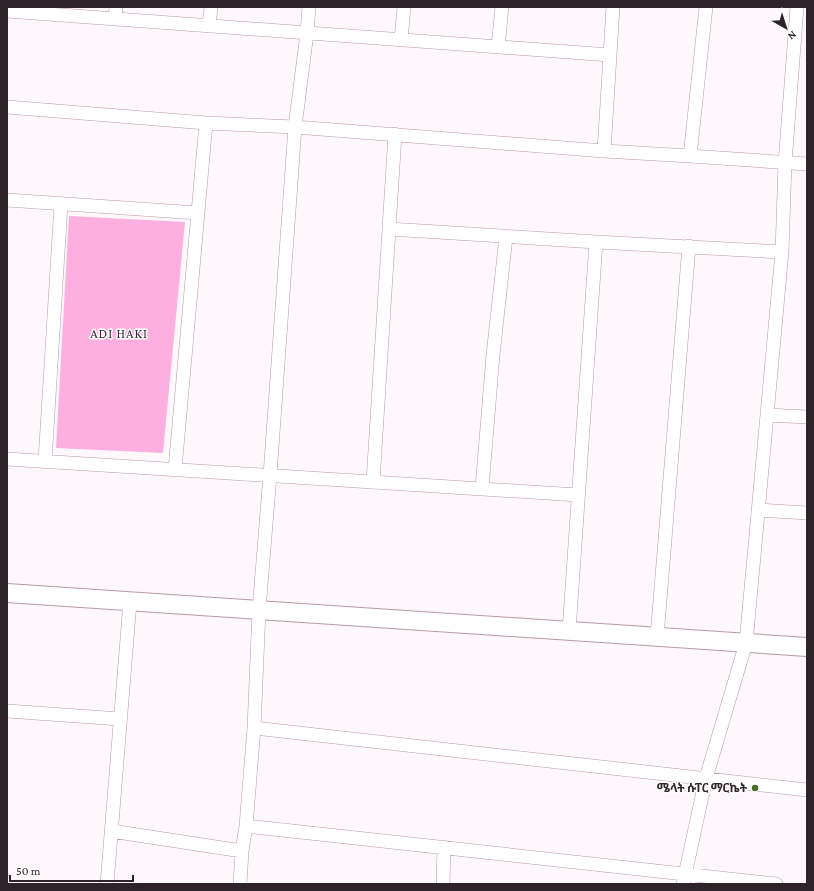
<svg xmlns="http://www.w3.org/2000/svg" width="814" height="891" font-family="'Crimson Pro','Noto Sans Ethiopic',serif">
<rect width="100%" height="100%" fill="#fef7fb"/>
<path fill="#fdb0df" d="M69 216 185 222 163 453 56 448Z"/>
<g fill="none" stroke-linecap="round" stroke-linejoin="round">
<g stroke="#b799aa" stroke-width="14">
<path id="street" d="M7 11 610 55
M115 19 116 7
M209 26 211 7
M401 40 404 7
M498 47 502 7
M7 107 206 123 295 127 604 151 690 156 807 164
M604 151 613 7
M690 156 706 7
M7 200 198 213
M389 229 596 242 782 252
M767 415 807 417
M7 459 578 495
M45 461 61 204
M175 469 206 123
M373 482 395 134
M482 488 493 355 506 237
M758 510 807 513
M569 631 596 242
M657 637 689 246
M7 711 120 719
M254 728 807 790
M246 826 776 884
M111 831 242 851
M107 884 130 602
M240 884 242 851 246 826 254 728 259 610 270 475 295 127 307 33 309 7
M443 884 444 847
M683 884 706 778 746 643 782 252 785 163 797 7"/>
</g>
<g stroke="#b799aa" stroke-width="20">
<path id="secondary" d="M7 593 807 647"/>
</g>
<use href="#street" stroke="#fff" stroke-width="13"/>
<use href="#secondary" stroke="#fff" stroke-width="18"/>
</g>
<circle fill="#4a6f28" stroke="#fff" stroke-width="1.5" cx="755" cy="788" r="4"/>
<g text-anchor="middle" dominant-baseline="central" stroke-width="3" stroke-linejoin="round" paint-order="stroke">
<g font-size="12" font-weight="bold" fill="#2f232a" stroke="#fff" text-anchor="end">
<text x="747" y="788">ሜላት ሱፐር ማርኬት</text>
</g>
<g font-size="13" letter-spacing="1" fill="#3e2635" stroke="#fff">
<text x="119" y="333">ADI HAKI</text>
</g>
</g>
<rect width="814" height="891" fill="none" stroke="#2f232a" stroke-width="16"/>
<g transform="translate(786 28) rotate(141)" stroke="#ffffff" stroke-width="3" paint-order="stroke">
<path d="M0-3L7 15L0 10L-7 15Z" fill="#2f232a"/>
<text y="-6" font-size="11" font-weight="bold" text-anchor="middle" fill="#2f232a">N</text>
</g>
<path d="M10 875v6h123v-6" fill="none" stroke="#2f232a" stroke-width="2"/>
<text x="16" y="875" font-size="12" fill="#2f232a" stroke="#ffffff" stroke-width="3" paint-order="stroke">50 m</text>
</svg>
